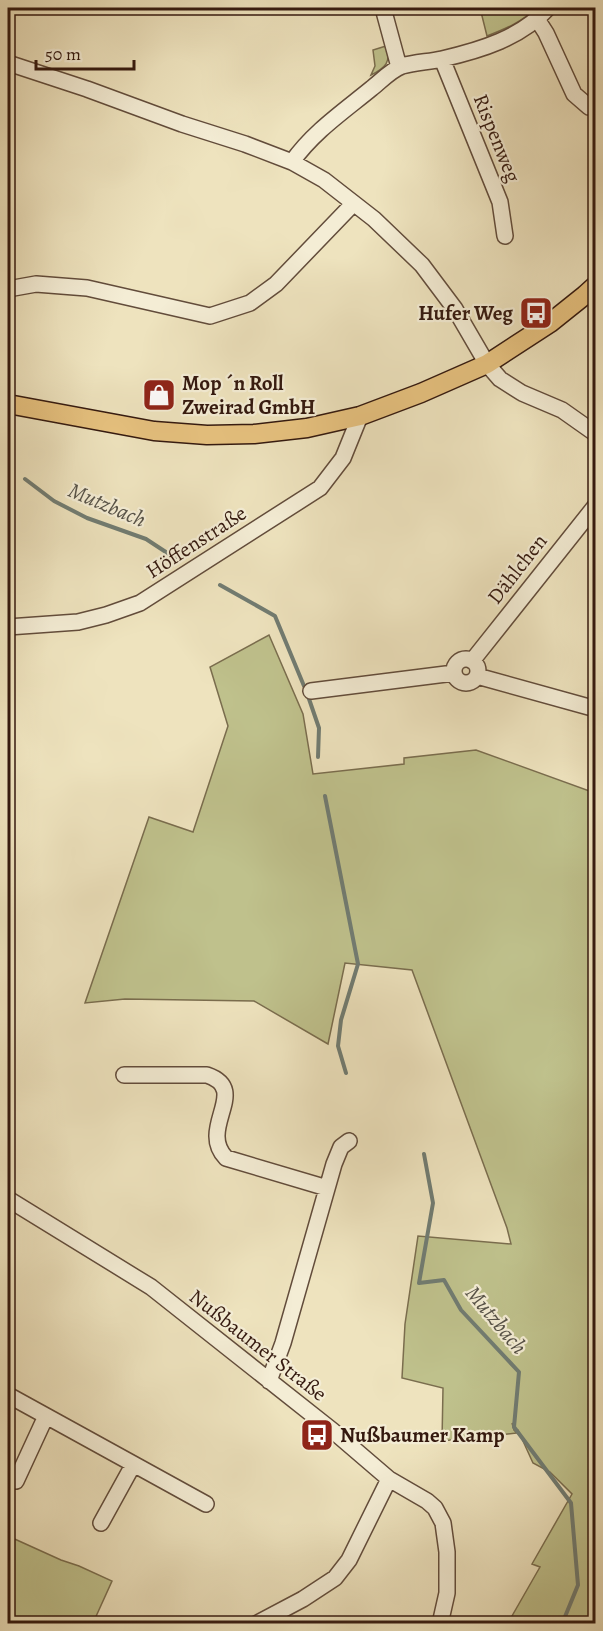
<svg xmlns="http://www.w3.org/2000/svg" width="603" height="1631" font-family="Alegreya,serif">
<rect width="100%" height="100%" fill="#eee3be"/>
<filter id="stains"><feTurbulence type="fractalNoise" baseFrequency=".00333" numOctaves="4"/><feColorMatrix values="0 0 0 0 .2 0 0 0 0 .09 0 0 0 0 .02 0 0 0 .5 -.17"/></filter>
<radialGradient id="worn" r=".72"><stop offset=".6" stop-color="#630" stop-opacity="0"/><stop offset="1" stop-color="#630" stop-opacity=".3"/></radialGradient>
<path fill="#bfc18c" stroke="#7a6d4e" stroke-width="1.5" d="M480 8H536C522 22 505 29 487 36Z
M386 46C392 62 385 68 371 75L375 66 373 50Z
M269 635 303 714 313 774 404 764V758L476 750 595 793V1623H508L540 1567 532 1564 572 1494 550 1472 533 1463 518 1430 515 1429 512 1423 514 1430 517 1433 442 1441 443 1388 402 1378 405 1324 418 1236 511 1244 507 1228 412 970 345 963 328 1044 254 1001 125 999 85 1003 149 817 193 832 228 726 210 667Z
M8 1536 61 1560 79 1566 112 1581 93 1623H8Z"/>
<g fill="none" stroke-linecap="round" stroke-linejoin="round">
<path stroke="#717c72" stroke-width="4" d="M25 479 54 501 87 518 146 539 178 560
M220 585 275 616 304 686
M308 696 319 728 318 757
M325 796 358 964 341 1020 338 1046 346 1073
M424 1154 433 1203 419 1283 444 1280 461 1310 519 1372 514 1427 571 1503 578 1585 562 1624"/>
<g stroke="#624c3b" stroke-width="18">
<path id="minor" d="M383 8 399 67
M537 19 546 33 574 94 589 107
M442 59 500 202 505 236
M8 63 87 89 182 124 245 144 292 162 324 180 374 219 422 265 455 309 487 364 500 379 522 393 562 410 596 434
M292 162C313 132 344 111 372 88 381 81 391 70 402 66 415 62 429 62 442 59 481 50 521 38 548 8
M8 289 36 284 87 288 210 316 250 303 276 284 353 204
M8 627 78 622 106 615 140 603 320 488 343 458 360 416
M454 671a12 12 0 1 1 24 0a12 12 0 1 1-24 0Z
M472 661 596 505
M477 676 596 709
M311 691 454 673
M124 1075H207C251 1090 197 1128 226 1158L327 1188
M8 1199 151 1287 333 1431 389 1479 427 1501 435 1508 443 1523 447 1552V1593L440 1624
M269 1381 283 1343 334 1164 341 1147 349 1141
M8 1395 206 1504
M16 1481 46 1416
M101 1523 133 1465
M256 1624 303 1599 335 1578 349 1560 389 1479"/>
</g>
<g stroke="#34190f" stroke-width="21">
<path id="major" d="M8 404 154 431 207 435 254 434 307 428 360 416 421 393 487 364 550 323 585 295 596 285"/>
</g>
<use href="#minor" stroke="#f4edd5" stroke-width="15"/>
<use href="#major" stroke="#e7c27f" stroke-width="18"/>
</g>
<defs>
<g id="bus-square" transform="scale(1.725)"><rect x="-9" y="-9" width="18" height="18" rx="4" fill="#8f2418" stroke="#f4edd5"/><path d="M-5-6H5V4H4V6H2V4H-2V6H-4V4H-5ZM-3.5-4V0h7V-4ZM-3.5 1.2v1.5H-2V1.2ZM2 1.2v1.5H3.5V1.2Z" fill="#fff"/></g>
<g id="shop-square" transform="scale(1.725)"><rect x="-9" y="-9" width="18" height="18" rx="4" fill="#8f2418" stroke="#f4edd5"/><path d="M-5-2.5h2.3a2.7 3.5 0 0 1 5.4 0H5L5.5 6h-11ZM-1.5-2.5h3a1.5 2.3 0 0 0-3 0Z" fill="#fff"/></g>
</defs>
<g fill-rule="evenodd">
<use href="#bus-square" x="536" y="313"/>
<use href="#shop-square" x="159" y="395"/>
<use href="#bus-square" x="317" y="1435"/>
</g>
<g text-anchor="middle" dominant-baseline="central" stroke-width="4.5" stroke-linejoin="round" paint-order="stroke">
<g font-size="21" fill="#34190f" stroke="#f4edd5">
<text transform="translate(497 138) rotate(68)">Rispenweg</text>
<text transform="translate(196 542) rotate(-33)">Höffenstraße</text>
<text transform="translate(517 569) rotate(-52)">Dählchen</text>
<text transform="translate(258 1345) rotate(38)">Nußbaumer Straße</text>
</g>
<g font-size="21" font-weight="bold" fill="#34190f" stroke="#f4edd5" text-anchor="start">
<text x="513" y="313" text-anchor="end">Hufer Weg</text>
<text x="182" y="383">Mop ´n Roll<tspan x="182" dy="24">Zweirad GmbH</tspan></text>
<text x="340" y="1435">Nußbaumer Kamp</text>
</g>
<g font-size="22" font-style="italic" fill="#575349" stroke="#f4edd5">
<text transform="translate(107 505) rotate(23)">Mutzbach</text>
<text transform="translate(496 1320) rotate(50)">Mutzbach</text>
</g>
</g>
<rect width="603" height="1631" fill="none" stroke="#eee3be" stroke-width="30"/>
<rect x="9" y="9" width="585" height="1613" fill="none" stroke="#34190f" stroke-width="3"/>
<rect x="15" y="15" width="573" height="1601" fill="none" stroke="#34190f" stroke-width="1.5"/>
<path d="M36 60v9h98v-9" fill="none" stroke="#34190f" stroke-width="3"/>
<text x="45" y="60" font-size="18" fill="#34190f" stroke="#f4edd5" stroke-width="4.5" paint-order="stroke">50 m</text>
<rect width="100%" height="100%" filter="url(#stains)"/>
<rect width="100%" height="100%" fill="url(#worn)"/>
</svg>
